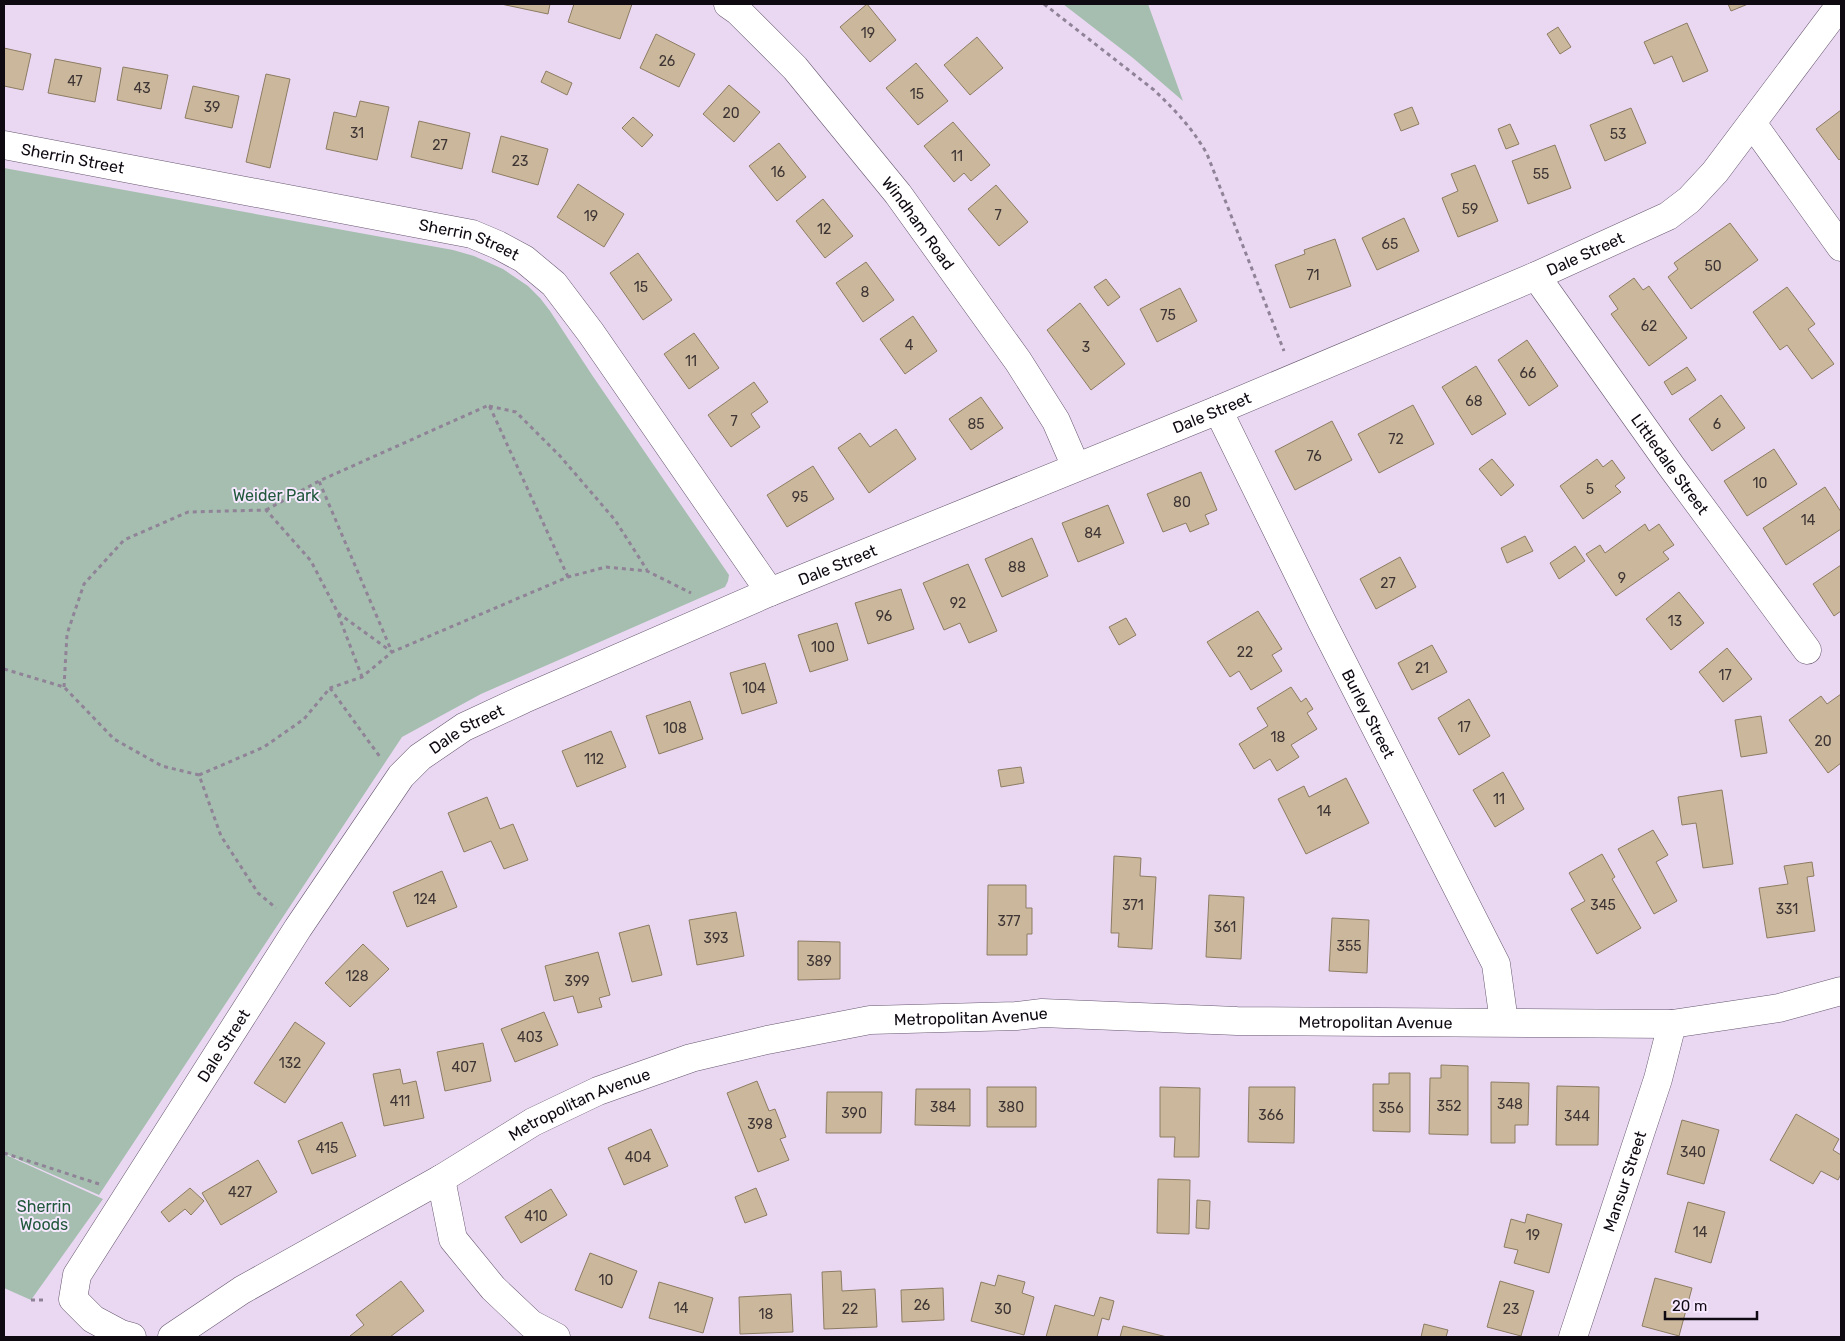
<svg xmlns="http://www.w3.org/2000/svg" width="1845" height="1341" font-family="Rubik,sans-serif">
<rect width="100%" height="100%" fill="#ead8f3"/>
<path fill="#a5beaf" d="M1063 4H1148L1183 101 1133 58Z
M4 168 453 250 474 256 503 269 528 286 540 298 550 311 592 375 729 575 728 581 725 587 481 694 402 737 99 1195 4 1153Z
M4 1154 103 1199 31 1300 4 1288Z"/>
<path fill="#cbb89c" stroke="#8d7c63" d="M501 4H550L548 14Z
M574 4H632L620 39 568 22Z
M867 4 896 40 870 62 840 27Z
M1728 4H1748L1731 11Z
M1687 23 1708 71 1683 82 1672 56 1654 64 1644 42Z
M1558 27 1571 47 1560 54 1547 34Z
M656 34 695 54 679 87 640 68Z
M977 37 1003 68 970 95 944 65Z
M4 48 31 54 23 90 4 86Z
M55 59 101 68 95 102 48 93Z
M916 63 948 101 918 125 886 88Z
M123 67 168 75 161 109 117 100Z
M546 71 572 83 567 95 541 82Z
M266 74 290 79 270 168 246 162Z
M729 85 760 112 734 142 703 114Z
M193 86 239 96 232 128 185 118Z
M360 101 389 107 377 160 326 149 334 112 356 117Z
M1412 107 1419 124 1401 131 1394 114Z
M1631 108 1646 143 1605 161 1590 125Z
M1841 110V158L1839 160 1816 129Z
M633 117 653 135 642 147 622 128Z
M419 121 470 133 462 169 411 157Z
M953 122 990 165 971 181 964 173 954 182 924 146Z
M1510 124 1519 144 1506 149 1498 129Z
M501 136 548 149 538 185 492 172Z
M779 143 806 177 777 201 749 166Z
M1555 145 1571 188 1528 204 1512 161Z
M1475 165 1498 221 1458 237 1442 198 1458 191 1451 174Z
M578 184 624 214 604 247 557 217Z
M996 185 1028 222 999 246 968 209Z
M823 199 853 236 825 258 796 221Z
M1404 218 1419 251 1377 270 1362 238Z
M1730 223 1758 260 1691 309 1668 277 1678 269 1674 263Z
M1335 239 1351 286 1290 308 1275 265 1305 254 1304 250Z
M638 253 672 300 643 320 610 273Z
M866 262 894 300 863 322 836 283Z
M1634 278 1643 290 1649 286 1687 338 1649 366 1611 314 1618 309 1609 296Z
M1106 279 1120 297 1108 306 1094 287Z
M1787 287 1815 324 1808 329 1834 364 1812 379 1787 345 1780 350 1753 312Z
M1180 288 1197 321 1157 342 1140 309Z
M1080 303 1125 364 1091 390 1047 330Z
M913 316 937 351 905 374 880 339Z
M694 333 719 368 689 389 664 354Z
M1527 340 1558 386 1529 406 1498 360Z
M1476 366 1506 414 1472 435 1442 387Z
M1687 367 1696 380 1672 395 1664 382Z
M754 382 768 402 751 414 760 427 731 447 708 415Z
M1721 395 1745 428 1712 451 1689 419Z
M981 397 1003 428 971 450 949 419Z
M1413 405 1434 444 1379 473 1358 434Z
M1332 421 1352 460 1295 490 1275 451Z
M896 429 916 459 869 493 838 448 860 433 870 447Z
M1774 449 1797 484 1747 516 1724 481Z
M1492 459 1514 485 1501 496 1479 469Z
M1597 459 1603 467 1612 460 1625 478 1615 486 1621 492 1583 519 1560 486Z
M813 466 834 499 787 527 767 495Z
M1201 472 1217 510 1205 515 1209 524 1190 532 1186 523 1163 532 1147 494Z
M1825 487 1841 512V529L1786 565 1763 528Z
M1108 505 1124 543 1078 562 1062 523Z
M1645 524 1649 531 1659 524 1674 545 1663 552 1669 559 1616 596 1586 554 1600 545 1605 553Z
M1525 536 1533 551 1507 563 1501 548Z
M1032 538 1048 576 1002 597 985 559Z
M1575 546 1585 561 1559 579 1550 563Z
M1400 557 1416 587 1376 609 1360 579Z
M968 564 997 631 969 643 960 623 944 630 923 583Z
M1841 565V611L1834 616 1813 584Z
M901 589 914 629 868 644 855 603Z
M1679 592 1704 623 1671 650 1646 619Z
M1258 611 1282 649 1272 655 1282 671 1251 690 1239 671 1230 677 1207 642Z
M1126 618 1136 635 1119 645 1109 627Z
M837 623 848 660 810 672 798 635Z
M1432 645 1447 672 1412 690 1398 663Z
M1727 648 1752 679 1723 702 1699 672Z
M765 663 777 703 742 714 730 673Z
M1291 687 1301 702 1306 698 1313 709 1307 713 1317 729 1291 745 1299 757 1277 771 1270 759 1254 769 1239 744 1268 726 1257 708Z
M1841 694V763L1828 773 1789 720 1821 696 1827 704Z
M1469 699 1490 736 1459 755 1438 718Z
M690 701 703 739 659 754 646 716Z
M1761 716 1767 753 1741 757 1735 720Z
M611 731 626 767 577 787 562 751Z
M1021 767 1024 783 1001 787 998 770Z
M1503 772 1524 809 1495 827 1473 790Z
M1346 778 1369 823 1306 854 1278 799 1304 786 1309 797Z
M1722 790 1733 864 1703 868 1696 823 1682 825 1678 797Z
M487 797 500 829 513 824 528 860 504 869 491 841 464 852 448 813Z
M1653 830 1668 855 1656 862 1677 901 1654 914 1618 849Z
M1602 854 1615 877 1612 879 1641 928 1597 954 1571 909 1585 901 1569 873Z
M1114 856 1141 858 1140 876 1156 877 1152 949 1118 947 1119 933H1111Z
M1812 862 1814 876 1807 877 1815 931 1767 938 1759 888 1788 884 1784 866Z
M442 871 457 907 407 927 393 892Z
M988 885H1026V908H1032V934H1027V955H987Z
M1209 895 1244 897 1241 959 1206 957Z
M736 912 744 956 697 965 689 920Z
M1332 918 1369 920 1367 973 1329 971Z
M649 925 662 975 632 982 619 933Z
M798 941 840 942V979L798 980Z
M363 944 389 969 350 1007 325 983Z
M598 952 610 995 599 998 602 1007 578 1013 573 996 554 1001 545 966Z
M544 1012 558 1045 515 1062 501 1029Z
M295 1022 325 1043 285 1103 254 1083Z
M483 1043 491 1081 445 1091 437 1052Z
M1441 1065 1468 1066V1135L1429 1134 1430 1078H1441Z
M400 1069 403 1084 416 1081 424 1118 384 1126 373 1074Z
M1389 1073H1410V1132L1373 1131V1084H1389Z
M757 1081 769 1111 775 1109 786 1137 780 1139 789 1160 758 1172 727 1093Z
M1491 1082 1529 1083 1528 1125H1515V1143H1491Z
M1557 1086 1599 1087 1598 1145H1556Z
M987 1087H1036V1127H987Z
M1160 1087 1200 1088 1199 1157H1174L1175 1137H1160Z
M1249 1087H1295L1294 1143 1248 1142Z
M916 1089H970V1126L915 1125Z
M827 1092H882L881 1133H826Z
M1796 1114 1839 1139 1833 1150 1841 1155V1174L1838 1180 1821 1171 1813 1184 1770 1160Z
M1682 1120 1719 1130 1704 1184 1667 1174Z
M342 1122 356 1156 312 1174 298 1141Z
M651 1129 668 1166 624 1185 608 1148Z
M258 1160 277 1192 221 1225 202 1193Z
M1158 1179 1190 1180 1189 1234 1157 1233Z
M190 1188 204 1201 191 1215 185 1209 169 1222 161 1212Z
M756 1188 767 1215 745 1223 735 1197Z
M551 1189 567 1215 521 1243 505 1217Z
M1197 1200 1210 1201 1209 1229 1196 1228Z
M1688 1202 1725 1212 1711 1263 1675 1252Z
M1527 1214 1562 1224 1549 1273 1514 1263 1518 1250 1504 1247 1511 1219 1525 1223Z
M590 1253 637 1271 622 1308 575 1290Z
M841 1271 842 1291 875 1289 877 1327 824 1329 822 1272Z
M998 1275 1025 1282 1022 1293 1034 1297 1024 1335 971 1321 981 1282 995 1286Z
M1655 1278 1692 1288 1679 1336 1642 1326Z
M401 1281 424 1311 390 1337H352L350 1336 364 1325 356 1315Z
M1500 1281 1534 1291 1521 1336 1487 1327Z
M659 1282 713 1298 703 1333 649 1318Z
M943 1288 944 1320 902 1322 901 1290Z
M791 1294 793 1332 740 1334 739 1297Z
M1100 1297 1114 1301 1109 1320 1102 1318 1097 1337H1046L1055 1305 1094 1316Z
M1424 1324 1448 1330 1446 1337H1421Z
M1123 1326 1167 1337H1120Z"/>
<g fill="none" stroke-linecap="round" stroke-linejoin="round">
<g stroke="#67576f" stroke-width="29">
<g id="street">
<path id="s1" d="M728 4 738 11 795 68 898 194 1018 361 1056 421 1076 467"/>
<path d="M1752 123 1841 247"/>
<path id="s2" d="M4 145 472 234 498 245 524 259 554 284 591 333 770 592"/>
<path id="s3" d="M1536 276 1671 466 1807 650"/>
<path id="s4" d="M1218 410 1322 622 1496 964 1504 1022"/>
<path d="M441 1179 453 1239 493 1288 531 1324 556 1337"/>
<path id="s5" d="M132 1337 121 1334 93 1319 73 1299 77 1275 298 928 401 776 420 757 464 727 524 699 770 592 1218 410 1536 276 1668 216 1689 200 1715 172 1841 4"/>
<path id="s6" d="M172 1337 242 1290 441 1179 533 1122 598 1091 691 1058 767 1040 870 1020 1016 1016 1042 1013 1237 1021 1672 1024 1779 1008 1841 991"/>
<path id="s7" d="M1573 1337 1658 1079 1672 1024"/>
</g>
</g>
<path stroke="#908397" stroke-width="3" stroke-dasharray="4 4" stroke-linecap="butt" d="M1044 4 1154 90C1175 110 1193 129 1207 154L1284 351
M489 406 516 412 560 456 615 520 647 570
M266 510 319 481
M568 577 489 405 319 481 392 652 568 577 606 567 647 571 691 593
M338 614 362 677
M4 669 64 687 114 739 162 766 199 775 221 836 258 893 276 908
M64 687 67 634 84 584 124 540 188 512 266 510 311 561 338 613 392 652 362 677 330 688
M199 775 264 747 304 719 330 688 380 757
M4 1153 99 1184
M31 1300H43"/>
<use href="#street" stroke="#fff" stroke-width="28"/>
</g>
<g text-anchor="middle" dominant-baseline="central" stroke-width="4" stroke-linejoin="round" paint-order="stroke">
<g font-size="14" fill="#3e3534">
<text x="868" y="33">19</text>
<text x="667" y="61">26</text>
<text x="75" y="81">47</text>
<text x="142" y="88">43</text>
<text x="917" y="94">15</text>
<text x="212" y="107">39</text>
<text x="731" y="113">20</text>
<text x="357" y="133">31</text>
<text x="1618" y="134">53</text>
<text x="440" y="145">27</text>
<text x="957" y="156">11</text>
<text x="520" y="161">23</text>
<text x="778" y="172">16</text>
<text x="1541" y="174">55</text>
<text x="1470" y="209">59</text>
<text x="998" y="215">7</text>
<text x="591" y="216">19</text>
<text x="824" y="229">12</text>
<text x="1390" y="244">65</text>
<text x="1713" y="266">50</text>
<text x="1313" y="275">71</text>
<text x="641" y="287">15</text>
<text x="865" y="292">8</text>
<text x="1168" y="315">75</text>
<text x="1649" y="326">62</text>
<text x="909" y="345">4</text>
<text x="1086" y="347">3</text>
<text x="691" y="361">11</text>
<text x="1528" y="373">66</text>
<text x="1474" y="401">68</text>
<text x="734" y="421">7</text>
<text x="976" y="424">85</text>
<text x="1717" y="424">6</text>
<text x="1396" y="439">72</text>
<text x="1314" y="456">76</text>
<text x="1760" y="483">10</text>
<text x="1590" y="489">5</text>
<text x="800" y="497">95</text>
<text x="1182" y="502">80</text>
<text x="1808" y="520">14</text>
<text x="1093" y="533">84</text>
<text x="1017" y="567">88</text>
<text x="1622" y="578">9</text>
<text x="1388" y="583">27</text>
<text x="958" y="603">92</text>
<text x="884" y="616">96</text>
<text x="1675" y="621">13</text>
<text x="823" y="647">100</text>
<text x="1245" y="652">22</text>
<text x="1422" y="668">21</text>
<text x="1725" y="675">17</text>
<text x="754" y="688">104</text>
<text x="1464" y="727">17</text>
<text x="675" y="728">108</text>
<text x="1278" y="737">18</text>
<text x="1823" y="741">20</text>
<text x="594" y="759">112</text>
<text x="1499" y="799">11</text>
<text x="1324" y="811">14</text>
<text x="425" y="899">124</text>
<text x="1133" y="905">371</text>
<text x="1603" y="905">345</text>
<text x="1787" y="909">331</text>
<text x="1009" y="921">377</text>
<text x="1225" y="927">361</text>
<text x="716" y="938">393</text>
<text x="1349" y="946">355</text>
<text x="819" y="961">389</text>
<text x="357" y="976">128</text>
<text x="577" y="981">399</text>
<text x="530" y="1037">403</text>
<text x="290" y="1063">132</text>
<text x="464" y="1067">407</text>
<text x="400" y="1101">411</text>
<text x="1510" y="1104">348</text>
<text x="1449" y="1106">352</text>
<text x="943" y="1107">384</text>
<text x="1011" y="1107">380</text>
<text x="1391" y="1108">356</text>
<text x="854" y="1113">390</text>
<text x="1271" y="1115">366</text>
<text x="1577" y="1116">344</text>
<text x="760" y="1124">398</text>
<text x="327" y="1148">415</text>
<text x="1693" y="1152">340</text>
<text x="638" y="1157">404</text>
<text x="240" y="1192">427</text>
<text x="536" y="1216">410</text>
<text x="1700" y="1232">14</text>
<text x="1533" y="1235">19</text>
<text x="606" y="1280">10</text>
<text x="922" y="1305">26</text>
<text x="681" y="1308">14</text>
<text x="850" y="1309">22</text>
<text x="1003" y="1309">30</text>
<text x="1511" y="1309">23</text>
<text x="766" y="1314">18</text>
</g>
<g font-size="16" fill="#0f0912" stroke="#f5e7fd">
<text stroke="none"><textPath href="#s2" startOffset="70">Sherrin Street</textPath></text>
<text stroke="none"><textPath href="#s1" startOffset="291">Windham Road</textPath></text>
<text stroke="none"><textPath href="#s2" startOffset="475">Sherrin Street</textPath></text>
<text stroke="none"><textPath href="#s5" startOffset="1988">Dale Street</textPath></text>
<text stroke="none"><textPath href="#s5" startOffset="1582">Dale Street</textPath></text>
<text stroke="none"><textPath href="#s3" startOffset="231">Littledale Street</textPath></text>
<text stroke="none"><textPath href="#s5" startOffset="1178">Dale Street</textPath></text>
<text stroke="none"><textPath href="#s4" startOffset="339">Burley Street</textPath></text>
<text stroke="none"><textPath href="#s5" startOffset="772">Dale Street</textPath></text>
<text stroke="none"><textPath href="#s6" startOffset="875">Metropolitan Avenue</textPath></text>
<text stroke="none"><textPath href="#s6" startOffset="1280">Metropolitan Avenue</textPath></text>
<text stroke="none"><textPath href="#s5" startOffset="368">Dale Street</textPath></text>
<text stroke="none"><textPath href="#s6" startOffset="470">Metropolitan Avenue</textPath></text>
<text stroke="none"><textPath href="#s7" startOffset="164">Mansur Street</textPath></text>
</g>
<g font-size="16" fill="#21583c" stroke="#f5e7fd">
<text x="276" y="495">Weider Park</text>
<text x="44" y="1206">Sherrin<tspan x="44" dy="18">Woods</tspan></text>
</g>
</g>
<rect width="1845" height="1341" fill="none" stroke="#0f0912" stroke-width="10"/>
<path d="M1665 1311v8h92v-8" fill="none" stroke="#0f0912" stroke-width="2.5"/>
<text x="1672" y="1311" font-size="15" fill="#0f0912" stroke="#f5e7fd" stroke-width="4" paint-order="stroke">20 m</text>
</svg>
